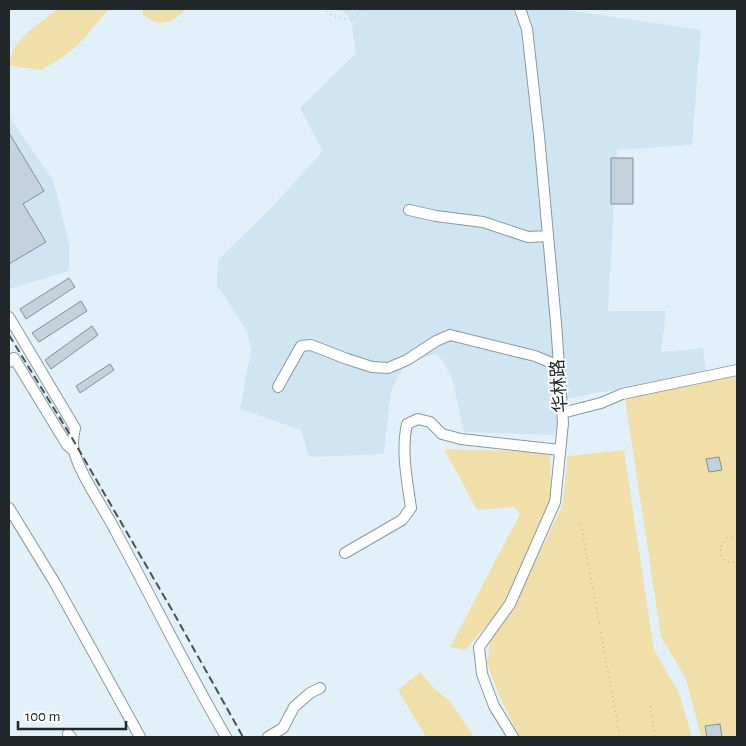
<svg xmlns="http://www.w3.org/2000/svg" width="746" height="746" font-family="'Alegreya Sans','Noto Sans SC',sans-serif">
<rect width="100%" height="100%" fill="#e2f1f9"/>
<path fill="#cfe5f2" d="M340 9H559L701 30 692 145 617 150 608 311H666L661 352 703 348 706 372 566 399 554 435 464 432 451 375 437 353 404 365 391 391 384 454 309 457 301 430 240 409 251 351 247 331 217 285 218 260 272 207 323 151 300 108 356 53 351 19Z
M9 116 53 180 69 243V271L9 289Z"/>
<path fill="#f1dfaa" d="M58 9H109L78 45 60 59 41 70 10 66C9 40 40 23 58 9Z
M142 9H185C182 15 170 23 161 23 155 23 148 18 143 15Z
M737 374V737H701L686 679 661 637 625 399Z
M444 449 550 452 551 503 500 611 465 650 450 647 520 514 514 507 477 510Z
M624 450 654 650 679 693 692 737H520L499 695 487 663 490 641 510 614 562 506 568 456Z
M420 672 434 688 451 702 474 737H426L398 690Z"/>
<path fill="#c4d3db" stroke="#818e95" d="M9 133 44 191 23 204 46 242 9 264Z
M611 158H633V204H611Z
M69 278 75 287 26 319 20 309Z
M81 301 87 311 39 342 32 333Z
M92 326 98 335 51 369 45 360Z
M110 364 114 370 80 393 76 386Z
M719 457 722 470 709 472 706 459Z
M720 724 722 737H707L705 726Z"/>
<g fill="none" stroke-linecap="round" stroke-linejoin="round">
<g stroke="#8a989f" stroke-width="12">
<path id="minor" d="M409 210 436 216 483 222 528 237 548 236
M9 317 75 428C73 436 72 443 74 451 80 475 104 508 116 532 153 600 187 670 226 737
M9 362 14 358 67 445 74 451
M278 387 301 346 311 345 347 359 372 367 388 368 407 360 436 341 450 335 535 356 559 366
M562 413 601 403 622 394 737 370
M9 508 55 583 140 737
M345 553 402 520 411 508C407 480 401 451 407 424L418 419 430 422 442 434 461 439 560 450
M68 734 71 737
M268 737 283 728 294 707 310 693 320 688
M513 737 494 706 482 674 479 647 510 604 555 502 563 423 556 323 539 136 527 29 520 9"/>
</g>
<path stroke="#99a4aa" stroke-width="1" stroke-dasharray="1 4" stroke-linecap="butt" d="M322 9 337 17 350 20 364 9
M581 524 620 737
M737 537 726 538 720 548 722 556 726 562H737
M650 706 655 737"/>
<use href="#minor" stroke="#fff" stroke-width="10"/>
<path stroke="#4a5155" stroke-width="2" stroke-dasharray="8 4" stroke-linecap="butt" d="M9 335 72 438 172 610 243 737"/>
</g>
<g text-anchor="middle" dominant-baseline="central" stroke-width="4" stroke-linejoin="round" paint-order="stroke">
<g font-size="18" fill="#22272a" stroke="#fff">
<text transform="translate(560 386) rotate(-94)">华林路</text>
</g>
</g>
<rect width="746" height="746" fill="none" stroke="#22272a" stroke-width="20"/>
<path d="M18 721v8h108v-8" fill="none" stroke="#22272a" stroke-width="2.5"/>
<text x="25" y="721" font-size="15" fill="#22272a" stroke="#ffffff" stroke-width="4" paint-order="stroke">100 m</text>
</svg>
